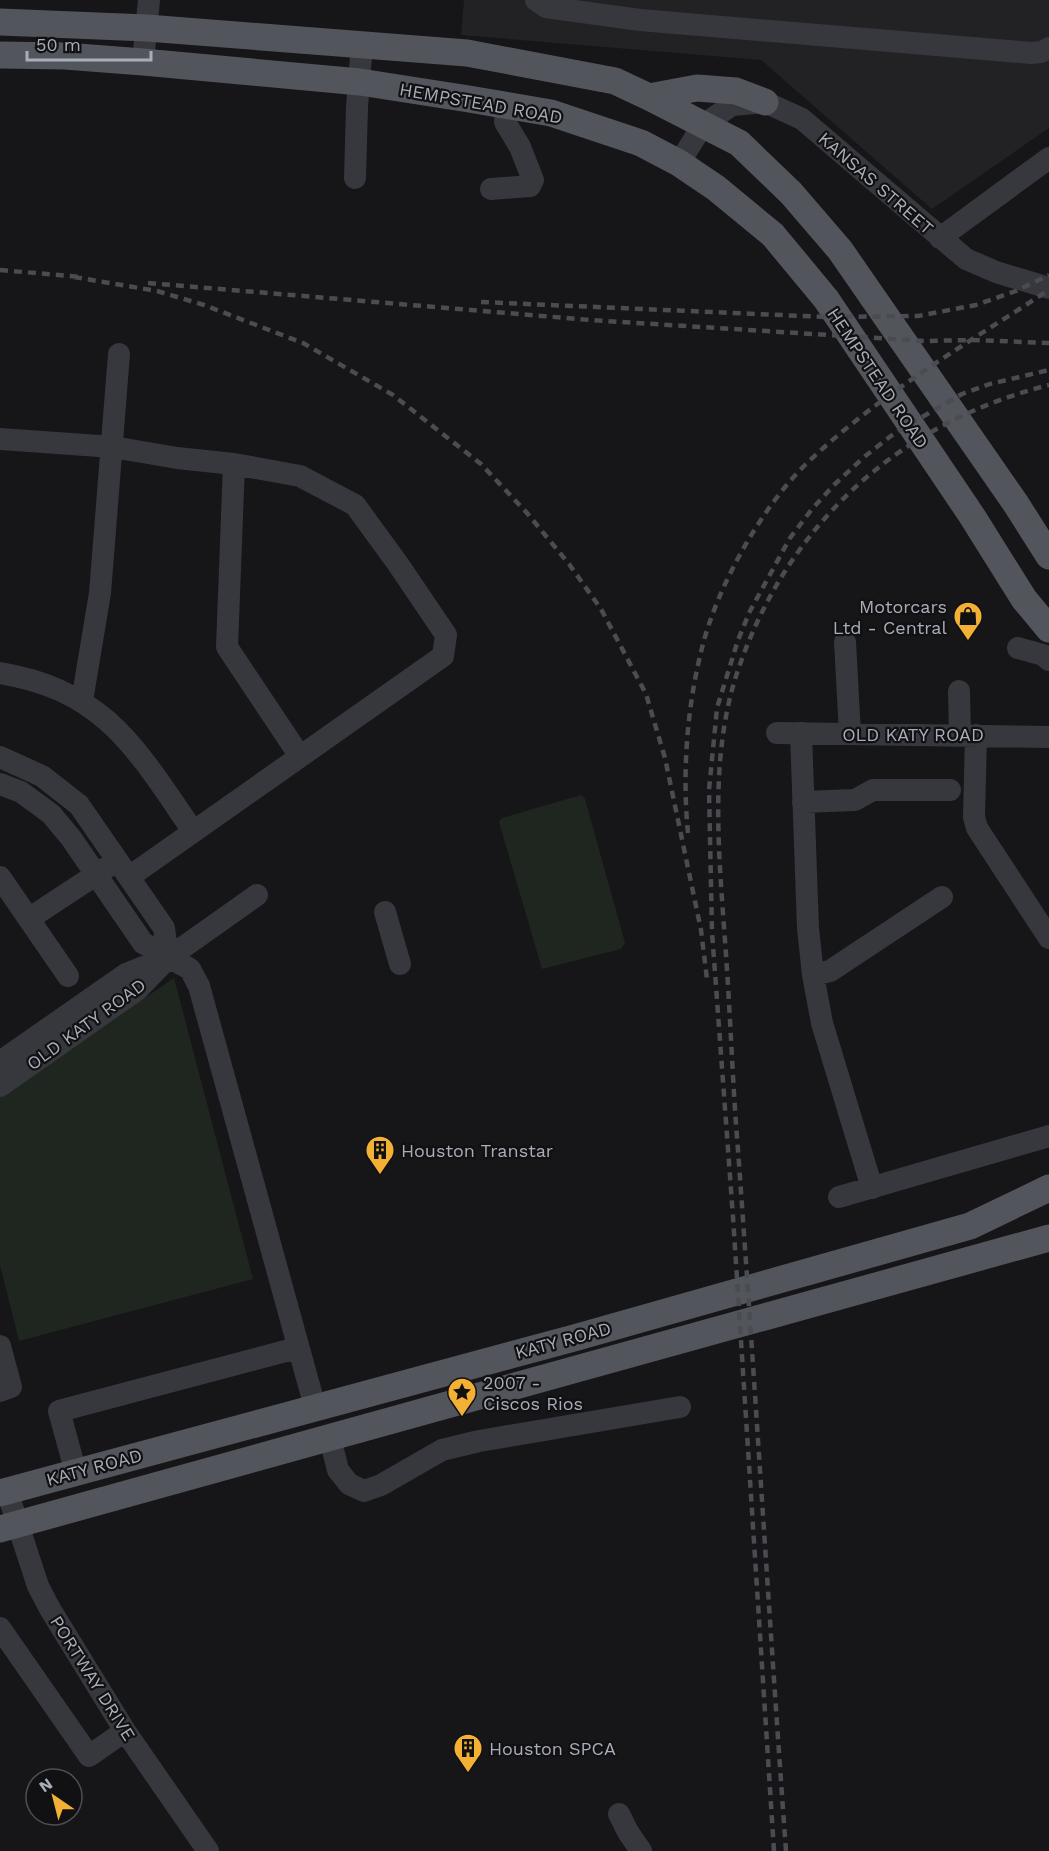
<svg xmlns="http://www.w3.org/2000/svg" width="1049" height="1851" font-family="'Work Sans',sans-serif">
<rect width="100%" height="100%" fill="#161618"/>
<path fill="#222225" d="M464 0H1049V128L932 209 761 60 461 35Z"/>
<path fill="#1e261f" d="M581 795 585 799 625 943 621 949 542 969 499 822 502 818Z
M174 978 253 1279 19 1341 0 1265V1097Z"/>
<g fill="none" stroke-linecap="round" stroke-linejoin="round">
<path stroke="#37383d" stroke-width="22" d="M536 0 546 7 640 20 1031 53 1041 52 1049 48
M143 62 149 0
M679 163 703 125 732 105 765 102 802 119 966 259 996 272 1049 288
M355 178 357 107 362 44
M491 189 530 186 533 180 520 147 505 122 506 106
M940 238 1049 158
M0 439 113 447 177 458 234 464
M845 642 850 734
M1018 648 1043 655 1049 660
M0 673C105 690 137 750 193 831
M959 691 960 735
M82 701 100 593 119 354
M777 733 1049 737
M801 733 808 928 813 975 822 1023 872 1188
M976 735 974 817 977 828 1049 938
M0 757 42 776 79 805 164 928 168 958
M0 784 21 792 51 814 71 838 143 943 190 969 199 986 315 1407
M803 802 855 800 873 790H950
M0 877 68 976
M129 877 443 656 446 635 398 564 355 505 300 476 234 464 227 647 299 755
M385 912 400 964
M30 918 109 866
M813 975 830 971 942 897
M0 1062 126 974 161 960
M0 1086 137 990 168 958 257 895
M839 1197 1049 1136
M0 1346 11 1387 0 1391
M330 1438 338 1470 349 1484 364 1491 381 1485 442 1450 479 1441 680 1407
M76 1473 59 1411 297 1348
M7 1491 38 1586 50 1609 125 1731 208 1851
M0 1628 89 1756 125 1731
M619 1814 628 1832 641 1851"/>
<path stroke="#53555c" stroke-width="27" d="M0 22 147 28 467 53 615 81 649 97 739 143 791 193 840 250 1016 504 1049 556
M0 55 65 56 143 62 360 82 469 99 551 113 641 143 679 163 716 188 773 235 826 299 972 516 1024 599 1049 629
M649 97 697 88 736 91 765 102
M0 1493 574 1338 970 1226 1049 1188
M0 1529 1049 1238"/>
<path stroke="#4a4c52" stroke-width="4.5" stroke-dasharray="8 6" stroke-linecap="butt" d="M0 270 82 277
M74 277 157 291 204 305 303 343 393 395 481 464 527 513 569 564 601 609 646 694 665 758 701 930 707 979
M148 283 590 320 925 341 973 340 1049 343
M481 302 826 317 918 316 976 305 1016 291 1049 275
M688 833C682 773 687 706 702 648 717 587 761 508 806 464 878 395 966 344 1049 290
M774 1851 733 1217 712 932 709 790 717 708 738 640 750 611 790 538 812 509 834 485 864 457 896 432 962 394 990 384 1049 370
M786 1851C769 1617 755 1383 738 1150 733 1090 731 1030 727 970 721 872 706 764 738 670 788 523 899 423 1049 385"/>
</g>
<defs>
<g id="shop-pin" transform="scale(1.5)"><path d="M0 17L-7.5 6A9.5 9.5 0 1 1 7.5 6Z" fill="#f2b134" stroke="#111113"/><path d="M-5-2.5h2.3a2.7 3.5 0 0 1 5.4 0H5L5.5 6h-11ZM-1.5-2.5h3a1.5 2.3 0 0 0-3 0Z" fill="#111"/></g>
<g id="building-pin" transform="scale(1.5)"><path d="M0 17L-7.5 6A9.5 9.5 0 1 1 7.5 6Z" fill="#f2b134" stroke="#111113"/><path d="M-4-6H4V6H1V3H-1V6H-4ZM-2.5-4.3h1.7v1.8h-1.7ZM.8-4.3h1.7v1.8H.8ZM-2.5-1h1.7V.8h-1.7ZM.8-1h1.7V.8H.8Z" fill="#111"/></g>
<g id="sight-pin" transform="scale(1.5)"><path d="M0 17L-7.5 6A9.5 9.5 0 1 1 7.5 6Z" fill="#f2b134" stroke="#111113"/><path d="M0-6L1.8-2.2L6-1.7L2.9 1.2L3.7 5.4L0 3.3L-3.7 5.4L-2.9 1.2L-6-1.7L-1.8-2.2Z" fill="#111"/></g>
</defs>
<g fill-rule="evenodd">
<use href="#shop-pin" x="968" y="616"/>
<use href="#building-pin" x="380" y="1150"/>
<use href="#sight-pin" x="462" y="1392"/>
<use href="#building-pin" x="468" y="1748"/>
</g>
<g text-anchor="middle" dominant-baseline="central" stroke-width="4.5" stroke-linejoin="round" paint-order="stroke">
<g font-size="18" fill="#a8adb8" stroke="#111113">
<text transform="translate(481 103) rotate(10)">HEMPSTEAD ROAD</text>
<text transform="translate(876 183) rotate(41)">KANSAS STREET</text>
<text transform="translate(878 378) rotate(56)">HEMPSTEAD ROAD</text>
<text x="913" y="734">OLD KATY ROAD</text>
<text transform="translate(86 1024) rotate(-36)">OLD KATY ROAD</text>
<text transform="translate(563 1340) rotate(-15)">KATY ROAD</text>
<text transform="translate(94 1467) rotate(-15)">KATY ROAD</text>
<text transform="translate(93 1678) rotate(58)">PORTWAY DRIVE</text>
</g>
<g font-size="18" fill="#a8adb8" stroke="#111113" text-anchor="start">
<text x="947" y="606" text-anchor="end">Motorcars<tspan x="947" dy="21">Ltd - Central</tspan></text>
<text x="401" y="1150">Houston Transtar</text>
<text x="483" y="1382">2007 -<tspan x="483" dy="21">Ciscos Rios</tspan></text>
<text x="489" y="1748">Houston SPCA</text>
</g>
</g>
<g transform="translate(54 1797) rotate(325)"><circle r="28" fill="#111113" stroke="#4d4f55" stroke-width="1.5"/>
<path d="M0-4.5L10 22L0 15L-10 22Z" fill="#f2b134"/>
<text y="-9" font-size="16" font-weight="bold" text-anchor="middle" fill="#a8adb8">N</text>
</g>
<path d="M27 51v9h124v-9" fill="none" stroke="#a8adb8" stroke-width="3"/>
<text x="36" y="51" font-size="18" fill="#a8adb8" stroke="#111113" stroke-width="4.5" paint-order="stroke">50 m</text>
</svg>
